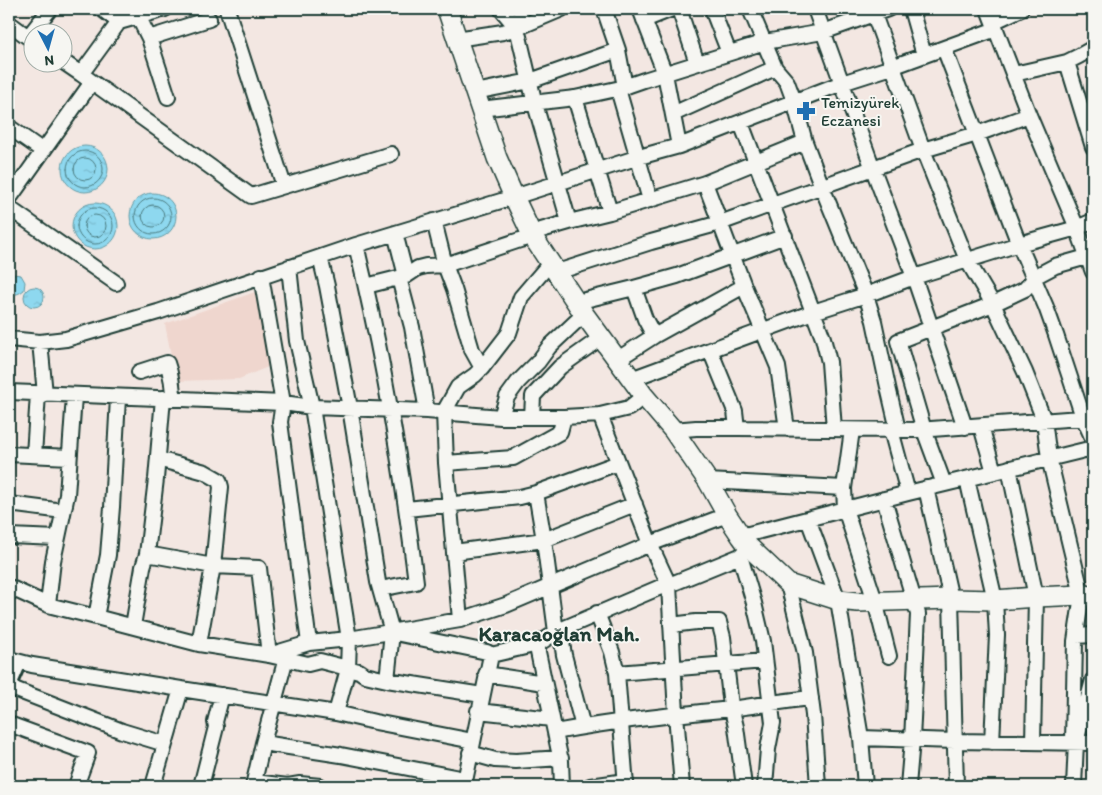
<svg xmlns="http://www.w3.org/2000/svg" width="1102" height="795" font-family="Itim,sans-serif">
<defs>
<pattern id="water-ripples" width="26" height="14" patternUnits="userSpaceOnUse" patternTransform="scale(1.25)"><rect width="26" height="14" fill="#8ed8ef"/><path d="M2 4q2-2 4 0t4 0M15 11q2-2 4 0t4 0" fill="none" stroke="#7abace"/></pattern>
</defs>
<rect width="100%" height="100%" fill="#f3e7e2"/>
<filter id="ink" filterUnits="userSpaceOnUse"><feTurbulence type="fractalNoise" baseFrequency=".02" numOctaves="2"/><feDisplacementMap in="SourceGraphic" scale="10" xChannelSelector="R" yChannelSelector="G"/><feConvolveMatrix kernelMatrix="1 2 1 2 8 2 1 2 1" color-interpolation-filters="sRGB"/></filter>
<g filter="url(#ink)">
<path fill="#efd6ce" d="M258 291 270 366 239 379 176 381 165 324Z"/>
<path fill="url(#water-ripples)" stroke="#629aa4" d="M62 169a23 23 0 1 1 46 0a23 23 0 1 1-46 0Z
M130 216a23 23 0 1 1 46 0a23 23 0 1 1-46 0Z
M72 226a23 23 0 1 1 46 0a23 23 0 1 1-46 0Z
M13 274 21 275 25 282 24 290C19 294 15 296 9 292V276Z
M24 297a10 10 0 1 1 20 0a10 10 0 1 1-20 0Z"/>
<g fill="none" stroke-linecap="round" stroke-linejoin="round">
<path stroke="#4b7b7f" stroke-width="1" d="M67 169a18 18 0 1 1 36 0a18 18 0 1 1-36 0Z
M74 169a11 11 0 1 1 22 0a11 11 0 1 1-22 0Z
M135 216a18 18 0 1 1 36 0a18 18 0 1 1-36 0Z
M142 216a11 11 0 1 1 22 0a11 11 0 1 1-22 0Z
M77 226a18 18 0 1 1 36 0a18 18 0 1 1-36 0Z
M84 226a11 11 0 1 1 22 0a11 11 0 1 1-22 0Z"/>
<g stroke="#1f3d34" stroke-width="18">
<path id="minor" d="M102 9 119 22
M165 9 119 22 81 74 251 196 391 154
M227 9 284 186
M501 9 517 28 535 104 569 222
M604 9 618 50 625 87
M640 9 665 74 679 146
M679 9 697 63
M712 9 729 53
M750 9 775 68 787 82 794 101 805 142 822 187 866 295 874 321 888 387 898 430
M815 9 873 169 914 277 965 427
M872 9 923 150 967 260 993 304 1025 372 1044 420 1049 458 1082 595 1075 641 1073 742
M911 9 924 55
M988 9 1029 115 1077 228 1093 272
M138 16 149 38 209 19
M644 20 672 9
M993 22 1021 9
M9 23 32 40
M517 28 522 9
M28 37 50 9
M149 38 168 97
M456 39 503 32 517 28 562 9
M944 48 1019 244 1046 307 1056 335 1083 417 1093 439
M62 61 81 74
M1067 62 1093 147
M1014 74 1067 62 1079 56 1093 48
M618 89 650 200
M475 92 530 81 618 50
M575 98 610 212
M480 109 575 98 621 88 644 80 765 42 823 32 888 9
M673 114 775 68
M741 123 823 338 829 362 834 429
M9 127 43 151
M705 183 744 286 778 367 787 429
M9 199 92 82
M9 208 116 283
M434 221 445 265 454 289 472 350 482 368
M395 233 406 276
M531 233 569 222 610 212 705 183 805 142
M356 245C383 356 402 469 416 582L380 589
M320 257 327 286 350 408 378 582 392 632 387 680
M289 267 297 341 312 407 349 639 348 669 336 713
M557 272 651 242 720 223 923 150 977 134 1029 115
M261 276 283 403 280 422 309 643
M399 278 412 327 427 411
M366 286 406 276 418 268 426 266 445 265 520 240 533 237
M634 288 645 319 654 336
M577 302 634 288 677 276 785 236
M9 339 40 342 66 339 158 312 356 245 514 197 639 157 679 146 842 83 892 67 996 29
M40 342 45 394
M710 350 735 411 737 428
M618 359 654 336 744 286
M139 372 167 363C171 374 173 386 173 399
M631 379 813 312 866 295 914 277 1019 244 1077 228 1093 221
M9 392 283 403 312 407 427 411 501 417H564L600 415 629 408 644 396
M600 415 650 544 669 585 676 714 682 786
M501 417 507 397 518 382 538 362 549 347 584 314
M532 417 533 396 560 367 602 337
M981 426 994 472
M673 430 696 428H737L918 430 1093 417
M852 430 844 488 845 509 875 601 889 656
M891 430 908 493
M9 454 69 457
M34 455 38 394
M158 459 205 472 219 480 221 487 213 566 199 644
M446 463 513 458 560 432 564 417
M1009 468 1036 597 1033 742
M967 479 995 600 997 635 992 742
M708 481 844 488
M944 484 924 430 898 341 993 304 1025 289 1038 275 1055 266 1087 257
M926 488 951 599 956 786
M536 493 544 540 556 632
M884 499 918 614 912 740 908 786
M9 504 63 511
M407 509 520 497 536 493 618 463
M808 519 838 600 861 738 865 786
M9 536 58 538
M741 536 908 493 1093 448
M454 552 544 540 635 504
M147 554 213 566 259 568 269 655 309 643 349 639 460 620 506 605 650 544 727 515
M740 556 754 603 763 641 773 723 768 749 765 786
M788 584 805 653 813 715 818 786
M9 587 48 605 96 617 199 644 269 655 308 664 320 661 359 671 365 675 387 680 482 695
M48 605 53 561 67 495 74 396
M597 613 612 652 617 673 626 786
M96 617 108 555 112 507 118 398
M460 620 446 463 444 412 458 387 475 375 482 368 509 333 521 297 551 262
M671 625 696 622H719L723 637 731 706 736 727 744 786
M133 626 143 567 147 554 156 479 163 398
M560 630 564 655 583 727
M400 634 487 652 491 655 538 644 560 630 663 586 669 585 740 556 749 547
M1076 636 1093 635
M538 644V652L561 761 562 786
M9 659 32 665 181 689 336 713 375 722 473 741
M617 673 765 661
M486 674 544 683
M9 685 19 662
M9 687 122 731 165 744
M478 711 552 719
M9 724 88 753 76 786
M555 732C613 721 672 715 731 709 758 705 784 701 811 698
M861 738 955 741 1093 743
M263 743 341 755 465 779
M470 753 495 760 516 761 561 758
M254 782 288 786 300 784 320 786
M153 786 181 689
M201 786 216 727 215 722 222 695
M253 786 263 743 286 658
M464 786 491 655
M590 786 626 781
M1074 786 1076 742 1093 680"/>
</g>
<g stroke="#1f3d34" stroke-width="22">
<path id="major" d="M447 9 497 158 514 197 533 237 584 314 644 396 673 430 708 481 727 515 741 536 749 547 788 584 838 600 858 602 951 599 995 600 1036 597 1082 595 1093 596"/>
</g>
<use href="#minor" stroke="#f6f6f2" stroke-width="14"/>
<use href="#major" stroke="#f6f6f2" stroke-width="19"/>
</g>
</g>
<defs>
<g id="pharmacy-bare" transform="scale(1.5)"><path d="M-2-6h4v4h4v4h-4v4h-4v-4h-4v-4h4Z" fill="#1f6fb2" stroke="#f6f6f2" stroke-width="2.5" paint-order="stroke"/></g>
</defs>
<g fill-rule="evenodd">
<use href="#pharmacy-bare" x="806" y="111"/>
</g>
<g text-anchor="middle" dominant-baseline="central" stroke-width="4" stroke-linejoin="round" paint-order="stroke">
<g font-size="16" fill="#1f3d34" stroke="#f6f6f2" text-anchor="start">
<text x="821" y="102">Temizyürek<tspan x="821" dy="18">Eczanesi</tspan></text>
</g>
<g font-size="21" font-weight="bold" fill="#1f3d34" stroke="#f6f6f2">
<text x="559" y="633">Karacaoğlan Mah.</text>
</g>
</g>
<rect width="1102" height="795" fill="none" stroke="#f6f6f2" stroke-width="30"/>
<rect x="15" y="15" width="1072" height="765" fill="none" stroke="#1f3d34" stroke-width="2" filter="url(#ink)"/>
<g transform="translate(48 48) rotate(174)"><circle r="24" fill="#f6f6f2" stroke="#a0aca6"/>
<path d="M0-4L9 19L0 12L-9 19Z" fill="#1f6fb2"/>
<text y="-8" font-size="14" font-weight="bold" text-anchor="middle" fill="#1f3d34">N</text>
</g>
</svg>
